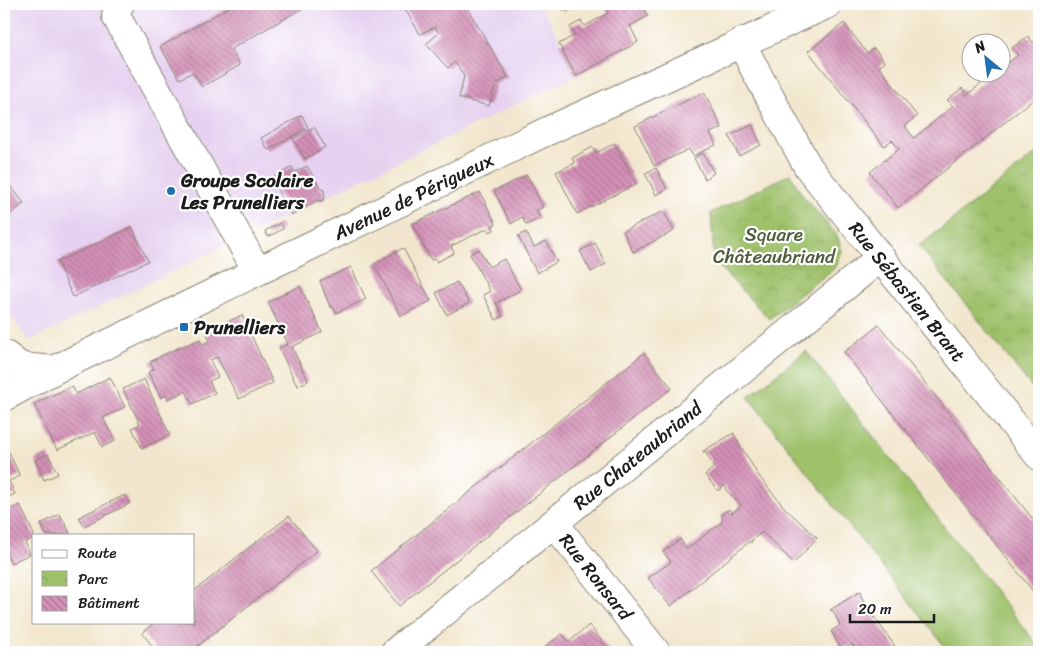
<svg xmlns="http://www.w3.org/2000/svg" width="1043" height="656" font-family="Sriracha,sans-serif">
<defs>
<pattern id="grass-tufts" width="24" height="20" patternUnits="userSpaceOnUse" patternTransform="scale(1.25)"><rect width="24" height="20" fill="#9ec16b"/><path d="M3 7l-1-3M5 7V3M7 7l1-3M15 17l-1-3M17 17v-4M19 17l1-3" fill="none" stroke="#88a55c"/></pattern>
<pattern id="park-crowns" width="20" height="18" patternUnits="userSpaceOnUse" patternTransform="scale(1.25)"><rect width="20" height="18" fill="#9ec16b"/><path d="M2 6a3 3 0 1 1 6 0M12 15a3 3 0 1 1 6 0" fill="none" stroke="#88a55c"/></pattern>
<pattern id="building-back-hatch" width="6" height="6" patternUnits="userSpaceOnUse" patternTransform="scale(1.25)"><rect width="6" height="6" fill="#d490b7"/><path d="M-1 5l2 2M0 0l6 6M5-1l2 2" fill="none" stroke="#ab7594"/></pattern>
</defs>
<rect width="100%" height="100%" fill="#fff"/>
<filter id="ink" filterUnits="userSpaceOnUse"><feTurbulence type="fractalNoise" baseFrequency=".02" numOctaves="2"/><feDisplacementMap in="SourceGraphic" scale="10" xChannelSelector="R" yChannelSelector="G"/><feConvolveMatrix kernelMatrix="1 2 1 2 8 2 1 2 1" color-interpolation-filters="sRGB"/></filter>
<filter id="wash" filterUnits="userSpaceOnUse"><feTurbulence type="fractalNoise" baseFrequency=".0096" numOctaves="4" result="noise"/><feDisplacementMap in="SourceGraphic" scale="20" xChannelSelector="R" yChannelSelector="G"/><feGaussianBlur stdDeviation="1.12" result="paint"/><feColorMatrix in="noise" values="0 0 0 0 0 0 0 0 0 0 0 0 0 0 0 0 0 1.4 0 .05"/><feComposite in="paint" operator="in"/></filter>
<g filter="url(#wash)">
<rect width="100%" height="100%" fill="#f2e7ce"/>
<path fill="#e6d2f0" d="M4 4H540L579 74 29 341 4 308Z"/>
<path fill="url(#grass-tufts)" stroke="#5d6e44" d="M1039 151V396L919 246Z"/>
<path fill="url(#park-crowns)" stroke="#5d6e44" d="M790 174 803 196 837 235 842 251 836 267 769 319 714 261 711 213Z"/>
<path fill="#9ec16b" stroke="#5d6e44" d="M806 351 1039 647V652H949L748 397Z"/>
<g id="blocks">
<path fill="url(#building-back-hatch)" d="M234 4H310L231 49 240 65 202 87 193 72 180 79 160 47Z
M402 4H465L508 77 496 84 489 106 459 98 464 76 455 62 448 68 426 44 439 33 435 27 420 34Z
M559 4H571L573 7 564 12Z
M603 4H641L648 16 630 26 638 42 576 76 559 44 575 35 570 27 581 21 585 26 608 13Z
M844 23 867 53 874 48 885 62 879 67 917 116 905 126 914 138 953 106 947 100 962 88 967 95 996 72H1000V69L1018 55 1012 48 1028 36 1033 43 1039 38V95L898 208 870 172 899 149 892 140 884 146 808 51Z
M704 92 722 128 710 133 716 145 693 156 689 149 654 166 635 126Z
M302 115 308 128 268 150 261 138Z
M752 125 761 145 739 156 729 136Z
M314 127 325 147 305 159 293 139Z
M615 143 636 184 577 214 556 172 575 163 572 158 593 147 596 153Z
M703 153 714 173 705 179 694 158Z
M307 166 321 189 324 190 325 199 321 201 318 200 292 215 271 179 292 167 295 172Z
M656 168 667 189 656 195 645 173Z
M527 175 543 207 536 211 540 218 526 225 522 217 511 224 494 191Z
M4 178 24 203 4 220Z
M480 192 496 224 492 226 494 230 490 232 488 228 451 246 454 253 437 262 435 259 431 260 412 224Z
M664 211 674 231 633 252 623 231Z
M280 223 284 228 268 237 265 231Z
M132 227 148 261 73 297 57 262Z
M526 232 534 247 546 241 557 262 537 273 518 236Z
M595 243 606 264 591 272 580 251Z
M403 248 431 301 401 316 374 264Z
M479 249 489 267 504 259 521 290 496 303 503 316 496 320 483 295 490 291 470 254Z
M351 267 366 299 336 313 332 306 330 307 320 281Z
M457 282 469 303 447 315 436 293Z
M300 286 322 332 292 347 308 381 297 386 279 348 288 344 268 302Z
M242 315 273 383 239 399 217 357 210 360 218 377 209 381 215 393 192 404 186 391 168 399 166 395 161 398 148 372 154 369 150 362 167 353 200 339 202 344 210 341 206 332Z
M879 325 1039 527V599L844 352Z
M644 353 672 388 399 606 371 571Z
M110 377 125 407 103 418 115 441 102 447 95 432 57 450 34 404 72 386 76 394Z
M144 379 170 435 142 448 132 428 140 424 123 389Z
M734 433V435L758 475 784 507 817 538 794 563 762 532 751 541 752 542H749L672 605 671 607 648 578 671 562 663 552 680 539 687 549 722 522V514L729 509 732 513 741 506 727 491 725 485 718 491 705 475 714 467 705 451 704 453 703 451Z
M4 442 20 476 9 481 15 494 4 499Z
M48 454 58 474 44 480 35 460Z
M125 495 129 504 84 526 79 517Z
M20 505 34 535V538L25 542 30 554 11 563 4 547V510L5 512Z
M60 514 70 533 67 535H46L41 524Z
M289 516 317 551 190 652H157L142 633 155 622H194V591Z
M861 591 862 593 860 594 870 611 899 652H855V649L852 644 842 650 831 631 840 625 833 611 830 610Z
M589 625 611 652H549L545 647 562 634 569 642Z"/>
</g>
</g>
<g filter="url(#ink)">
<use href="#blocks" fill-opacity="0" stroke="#878275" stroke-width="1"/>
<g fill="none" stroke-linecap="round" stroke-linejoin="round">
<g stroke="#878275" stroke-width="30">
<g id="minor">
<path d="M120 4 118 5 116 16 257 271"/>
<path id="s1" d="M741 42 754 68 808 167 1039 456"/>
<path d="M4 354 21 367 54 370"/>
<path id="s2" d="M4 397 54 370 543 133 828 4"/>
<path id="s3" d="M554 523 656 652"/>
<path id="s4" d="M395 652 880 258"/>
</g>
</g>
<use href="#minor" stroke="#fff" stroke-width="28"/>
</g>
</g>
<g fill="#1f6fb2" stroke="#fff" stroke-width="2">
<circle cx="171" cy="191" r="5"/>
<rect x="179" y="322" width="10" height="10" rx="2.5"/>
</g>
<g text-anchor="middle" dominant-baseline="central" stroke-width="4.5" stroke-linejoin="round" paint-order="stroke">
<g font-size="19" font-weight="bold" fill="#1c1c1c" stroke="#fff" text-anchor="start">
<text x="181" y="180">Groupe Scolaire<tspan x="181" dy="22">Les Prunelliers</tspan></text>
<text x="194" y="327">Prunelliers</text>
</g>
<g font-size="19" fill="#1c1c1c" stroke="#fff">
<text stroke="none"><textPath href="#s2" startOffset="456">Avenue de Périgueux</textPath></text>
<text stroke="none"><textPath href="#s1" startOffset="301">Rue Sébastien Brant</textPath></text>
<text stroke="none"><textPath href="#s4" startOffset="312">Rue Chateaubriand</textPath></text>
<text stroke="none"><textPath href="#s3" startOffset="68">Rue Ronsard</textPath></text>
</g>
<g font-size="19" fill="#505e3c" stroke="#fff">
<text x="774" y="234">Square<tspan x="774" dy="22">Châteaubriand</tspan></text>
</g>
</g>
<rect width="1043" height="656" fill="none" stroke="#fff" stroke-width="20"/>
<rect x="32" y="534" width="162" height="90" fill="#ffffff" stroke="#a4a4a4"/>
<rect x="42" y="550" width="25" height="8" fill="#ffffff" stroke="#a4a4a4"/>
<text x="78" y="558" font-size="15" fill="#1c1c1c">Route</text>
<rect x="42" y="571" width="25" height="15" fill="url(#park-crowns)" stroke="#a4a4a4"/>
<text x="78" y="584" font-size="15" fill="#1c1c1c">Parc</text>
<rect x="42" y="596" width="25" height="15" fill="url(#building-back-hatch)" stroke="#a4a4a4"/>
<text x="78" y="608" font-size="15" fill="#1c1c1c">Bâtiment</text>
<g transform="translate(986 58) rotate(331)"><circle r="24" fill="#ffffff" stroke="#a4a4a4"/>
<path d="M0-4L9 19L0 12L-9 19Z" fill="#1f6fb2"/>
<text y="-8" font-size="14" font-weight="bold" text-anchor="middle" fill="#1c1c1c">N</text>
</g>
<path d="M850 614v8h84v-8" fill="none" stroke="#1c1c1c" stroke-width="2.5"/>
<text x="858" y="614" font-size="15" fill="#1c1c1c" stroke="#ffffff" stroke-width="4" paint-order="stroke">20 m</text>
</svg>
